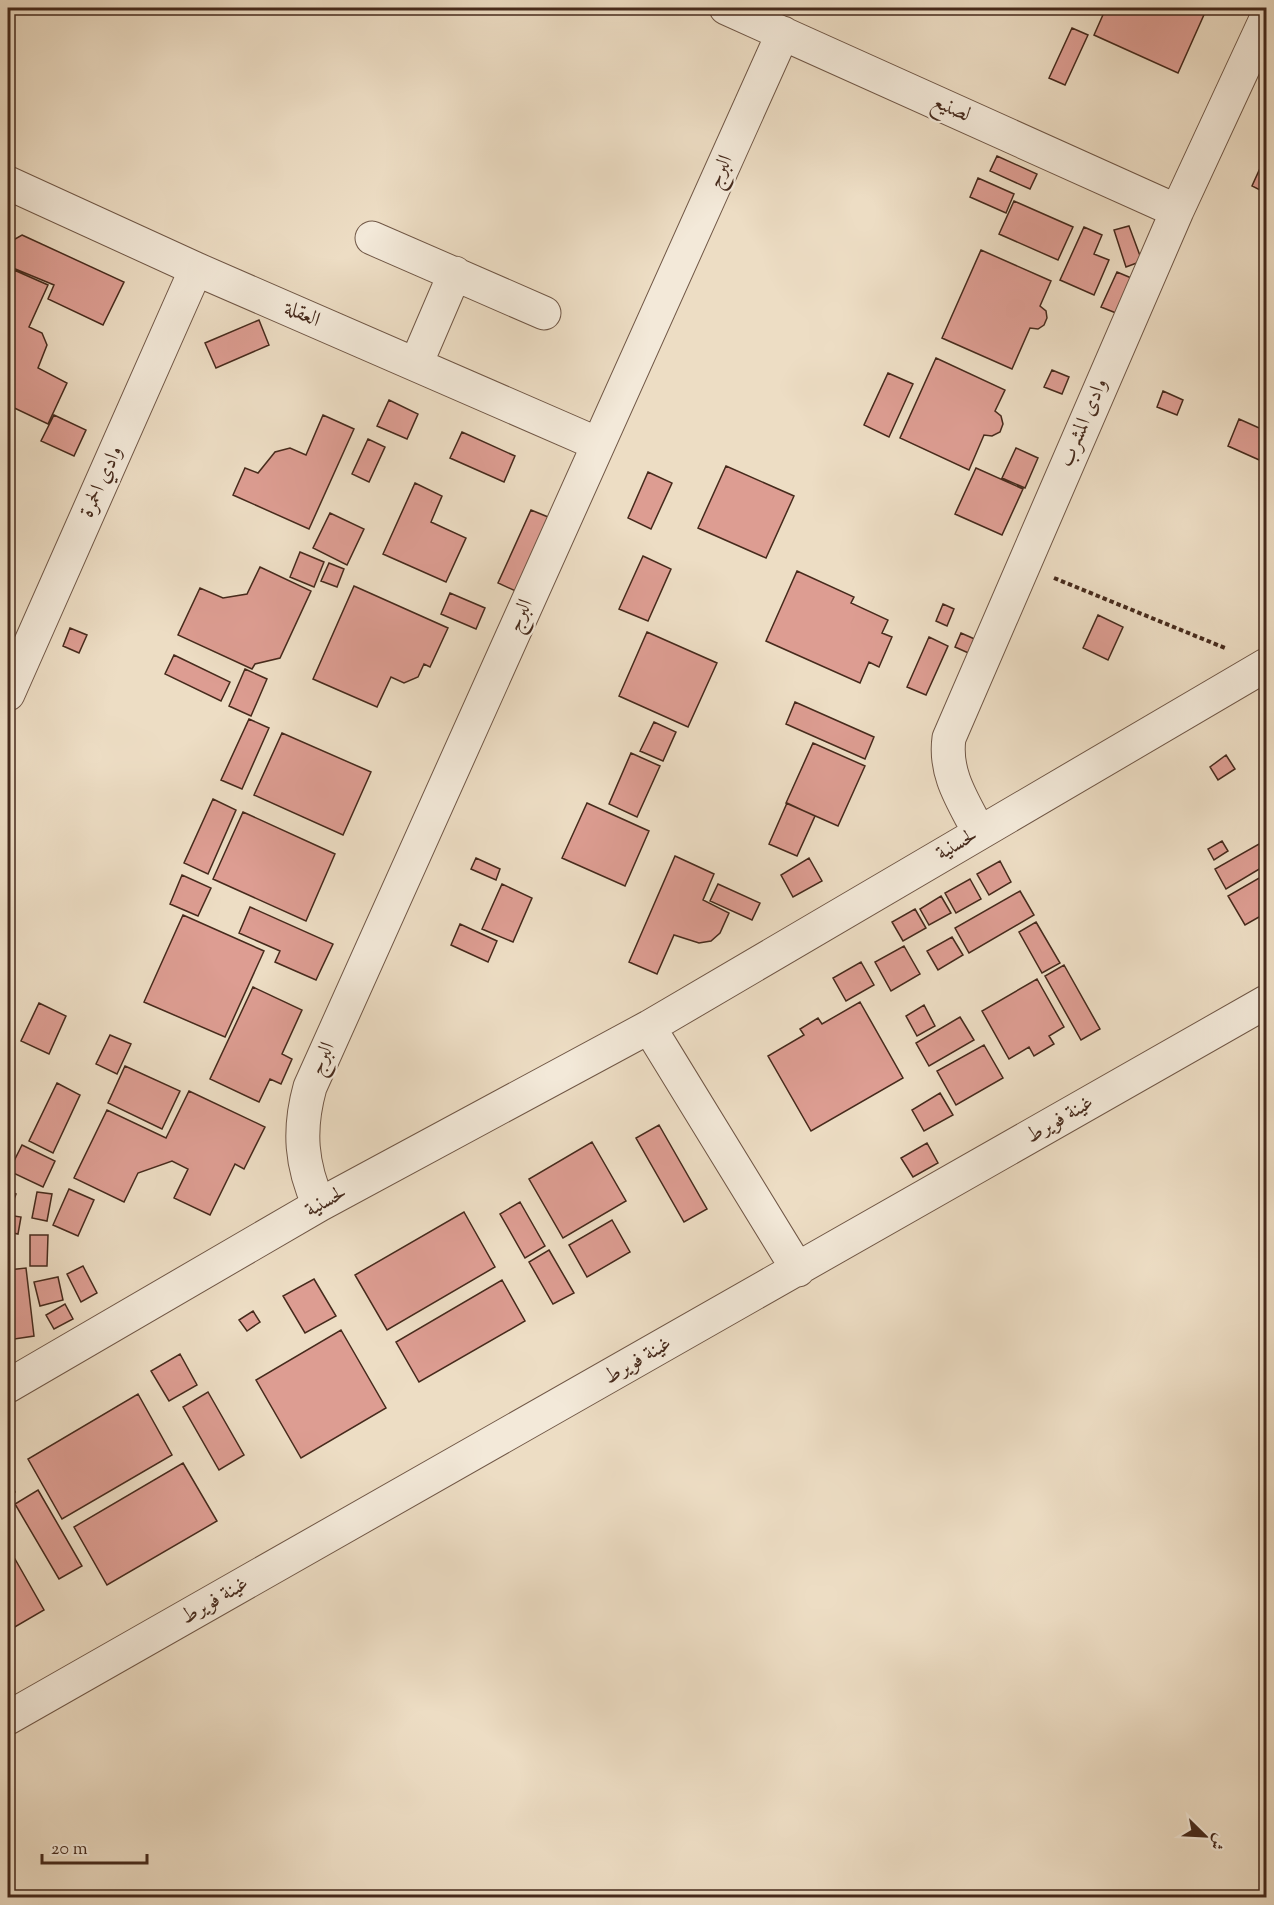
<svg xmlns="http://www.w3.org/2000/svg" width="1274" height="1905" font-family="'Sorts Mill Goudy',Amiri,serif">
<rect width="100%" height="100%" fill="#edddc4"/>
<filter id="stains"><feTurbulence type="fractalNoise" baseFrequency=".00333" numOctaves="4"/><feColorMatrix values="0 0 0 0 .2 0 0 0 0 .09 0 0 0 0 .02 0 0 0 .5 -.17"/></filter>
<radialGradient id="worn" r=".72"><stop offset=".6" stop-color="#630" stop-opacity="0"/><stop offset="1" stop-color="#630" stop-opacity=".3"/></radialGradient>
<path fill="#dd9d92" stroke="#462a1c" stroke-width="1.5" d="M1106 8H1207L1178 73 1094 35Z
M1072 28 1088 35 1065 85 1049 78Z
M1266 155V193L1252 186Z
M997 156 1037 174 1030 189 990 171Z
M978 178 1014 194 1006 213 970 197Z
M1014 201 1073 227 1058 260 999 234Z
M1129 226 1142 261 1126 267 1114 230Z
M1084 227 1102 235 1094 254 1109 260 1094 295 1060 280Z
M22 235 124 282 103 325 48 299 54 285 8 266V243Z
M981 250 1051 281 1040 306 1046 311 1047 318 1044 325 1038 329 1030 328 1012 369 942 338Z
M14 270 48 285 29 327 42 333 47 345 38 368 67 383 48 424 8 405V284Z
M1117 272 1136 280 1121 315 1101 307Z
M259 320 269 345 216 368 205 343Z
M936 358 1005 390 995 411 1001 416 1003 424 1000 432 992 436 984 435 969 470 900 438Z
M1052 370 1069 377 1062 394 1044 387Z
M888 373 913 384 889 437 864 425Z
M1163 391 1183 400 1177 415 1157 407Z
M389 400 418 414 407 439 377 426Z
M54 415 86 430 74 456 41 441Z
M323 415 354 429 309 529 233 495 245 468 258 473 275 452 290 448 306 455Z
M1239 419 1266 431V463L1228 446Z
M462 432 515 456 504 482 450 458Z
M368 439 385 447 369 482 352 474Z
M1016 448 1038 458 1025 488 1002 478Z
M726 466 794 496 766 558 698 528Z
M976 468 1023 489 1002 535 955 514Z
M648 472 672 483 651 529 628 518Z
M415 483 442 496 431 522 466 538 446 582 383 554Z
M531 510 553 519 520 593 498 583Z
M330 513 364 529 347 565 313 548Z
M300 552 324 562 314 587 290 577Z
M643 556 671 569 648 621 619 609Z
M329 563 344 569 337 587 321 581Z
M260 567 311 591 280 658 255 664 252 669 178 635 200 588 223 598 247 594Z
M797 571 854 597 851 603 888 620 882 633 892 637 879 667 869 662 860 683 766 641Z
M354 586 448 628 430 667 424 664 418 677 404 683 391 677 377 707 313 679Z
M450 593 485 608 476 629 441 614Z
M943 604 954 609 947 626 936 621Z
M1098 615 1123 627 1108 660 1083 648Z
M70 628 87 635 79 653 63 646Z
M647 632 717 663 688 727 619 696Z
M961 633 979 641 973 655 955 647Z
M929 637 948 646 926 695 907 687Z
M174 655 230 682 221 701 165 674Z
M245 669 267 679 251 716 229 706Z
M795 702 874 737 865 759 786 724Z
M249 719 269 728 242 789 221 780Z
M654 722 676 732 663 761 640 751Z
M282 733 371 772 343 835 254 795Z
M813 743 865 766 838 826 786 803Z
M631 753 660 766 637 817 609 804Z
M1226 755 1235 769 1218 780 1210 767Z
M213 799 236 810 208 874 184 863Z
M587 803 649 831 625 886 562 858Z
M787 803 815 816 797 856 769 844Z
M243 812 335 854 306 921 213 879Z
M1266 840V865L1226 889 1215 869Z
M1222 841 1228 851 1214 860 1208 849Z
M675 856 714 874 703 900 729 913 720 933 711 941 699 943 674 935 657 974 629 962Z
M476 858 500 869 496 880 471 869Z
M809 858 822 881 793 897 781 875Z
M1000 861 1011 882 989 895 977 874Z
M1266 874V913L1245 925 1228 896Z
M182 875 211 888 198 916 170 904Z
M970 879 981 899 956 913 945 893Z
M502 884 532 898 513 942 482 929Z
M718 884 760 903 752 920 710 901Z
M1020 891 1034 915 969 953 955 928Z
M941 896 951 913 929 925 920 909Z
M250 907 333 944 316 980 275 962 280 951 239 933Z
M915 909 926 928 903 941 892 922Z
M183 915 264 951 225 1037 144 1002Z
M1036 922 1060 963 1042 973 1019 932Z
M460 924 497 941 488 962 451 945Z
M952 937 963 955 938 970 927 951Z
M904 946 920 974 891 991 875 962Z
M861 962 874 985 846 1001 833 978Z
M1064 965 1100 1029 1081 1040 1045 976Z
M1037 979 1064 1027 1049 1036 1054 1044 1034 1056 1029 1047 1009 1059 982 1011Z
M253 987 302 1010 282 1054 292 1059 281 1084 270 1079 259 1102 210 1079Z
M860 1002 903 1078 811 1131 768 1056 804 1035 800 1029 818 1018 822 1024Z
M39 1003 66 1016 49 1054 21 1041Z
M924 1005 935 1026 917 1036 906 1016Z
M960 1017 974 1040 929 1066 916 1043Z
M110 1035 131 1044 117 1074 96 1064Z
M984 1045 1003 1078 956 1105 937 1071Z
M125 1066 180 1091 162 1129 108 1103Z
M57 1083 80 1095 53 1153 29 1141Z
M189 1091 265 1127 244 1169 235 1164 210 1215 174 1198 188 1169 172 1161 138 1173 124 1202 74 1178 107 1110 166 1138Z
M940 1093 953 1115 924 1131 912 1110Z
M659 1125 707 1209 684 1222 636 1138Z
M592 1142 626 1201 563 1238 529 1179Z
M927 1143 938 1163 913 1177 901 1158Z
M22 1145 55 1161 43 1187 9 1171Z
M8 1147 14 1150 8 1165Z
M69 1189 94 1200 78 1236 53 1225Z
M8 1191 16 1194 9 1213 8 1212Z
M37 1192 52 1194 47 1221 32 1218Z
M520 1202 545 1246 525 1258 500 1214Z
M464 1212 495 1267 387 1330 355 1275Z
M8 1215 21 1217 18 1234 8 1232Z
M612 1220 630 1252 587 1277 569 1245Z
M30 1235H48L47 1266H30Z
M549 1250 574 1293 553 1304 529 1262Z
M83 1266 97 1293 81 1302 67 1274Z
M26 1268 34 1336 8 1340V1270Z
M58 1277 63 1300 40 1306 34 1282Z
M314 1279 336 1316 305 1333 283 1296Z
M502 1280 525 1321 419 1382 396 1342Z
M65 1304 73 1319 54 1329 46 1315Z
M253 1311 260 1322 247 1331 239 1320Z
M341 1330 386 1408 301 1458 256 1380Z
M180 1354 197 1385 169 1401 151 1371Z
M208 1392 244 1455 219 1470 183 1407Z
M138 1394 172 1455 62 1519 28 1459Z
M183 1463 217 1521 107 1585 74 1527Z
M8 1479 15 1492 8 1496Z
M38 1490 82 1566 59 1579 15 1504Z
M15 1559 44 1610 8 1631V1564Z"/>
<g fill="none" stroke-linecap="round" stroke-linejoin="round">
<g stroke="#705746" stroke-width="35">
<path id="minor" d="M726 8 1177 211
M8 183 196 269 598 444
M372 238 544 313
M416 364 455 273
M8 694 196 269
M979 832C963 801 944 774 949 738L1177 211 1266 19
M649 1027 798 1270
M319 1205C301 1165 298 1130 310 1087L783 33
M8 1386 319 1205 649 1027 1266 665
M8 1718 1266 1002"/>
</g>
<path stroke="#462a1c" stroke-width="4" stroke-dasharray="4.5 3" stroke-linecap="butt" d="M1054 578 1225 648"/>
<use href="#minor" stroke="#f3e9d9" stroke-width="33"/>
</g>
<g text-anchor="middle" dominant-baseline="central" stroke-width="4.5" stroke-linejoin="round" paint-order="stroke">
<g font-size="21" fill="#462a1c" stroke="#f3e9d9">
<text transform="translate(951 109) rotate(24)">لصنيع</text>
<text transform="translate(721 172) rotate(-66)">البرج</text>
<text transform="translate(302 315) rotate(23)">العقلة</text>
<text transform="translate(1084 423) rotate(-67)">وادى المشرب</text>
<text transform="translate(102 482) rotate(-66)">وادي الحمرة</text>
<text transform="translate(521 616) rotate(-66)">البرج</text>
<text transform="translate(957 845) rotate(-30)">لحسنية</text>
<text transform="translate(323 1059) rotate(-66)">البرج</text>
<text transform="translate(1060 1120) rotate(-30)">غينة فويرط</text>
<text transform="translate(326 1202) rotate(-29)">لحسنية</text>
<text transform="translate(638 1361) rotate(-30)">غينة فويرط</text>
<text transform="translate(215 1601) rotate(-30)">غينة فويرط</text>
</g>
</g>
<rect width="1274" height="1905" fill="none" stroke="#edddc4" stroke-width="30"/>
<rect x="9" y="9" width="1256" height="1887" fill="none" stroke="#462a1c" stroke-width="3"/>
<rect x="15" y="15" width="1244" height="1875" fill="none" stroke="#462a1c" stroke-width="1.5"/>
<g transform="translate(1205 1836) rotate(114)" stroke="#f3e9d9" stroke-width="4.5" paint-order="stroke">
<path d="M0-4.5L10 22L0 15L-10 22Z" fill="#462a1c"/>
<text y="-9" font-size="16" font-weight="bold" text-anchor="middle" fill="#462a1c">ش</text>
</g>
<path d="M42 1854v9h105v-9" fill="none" stroke="#462a1c" stroke-width="3"/>
<text x="51" y="1854" font-size="18" fill="#462a1c" stroke="#f3e9d9" stroke-width="4.5" paint-order="stroke">20 m</text>
<rect width="100%" height="100%" filter="url(#stains)"/>
<rect width="100%" height="100%" fill="url(#worn)"/>
</svg>
